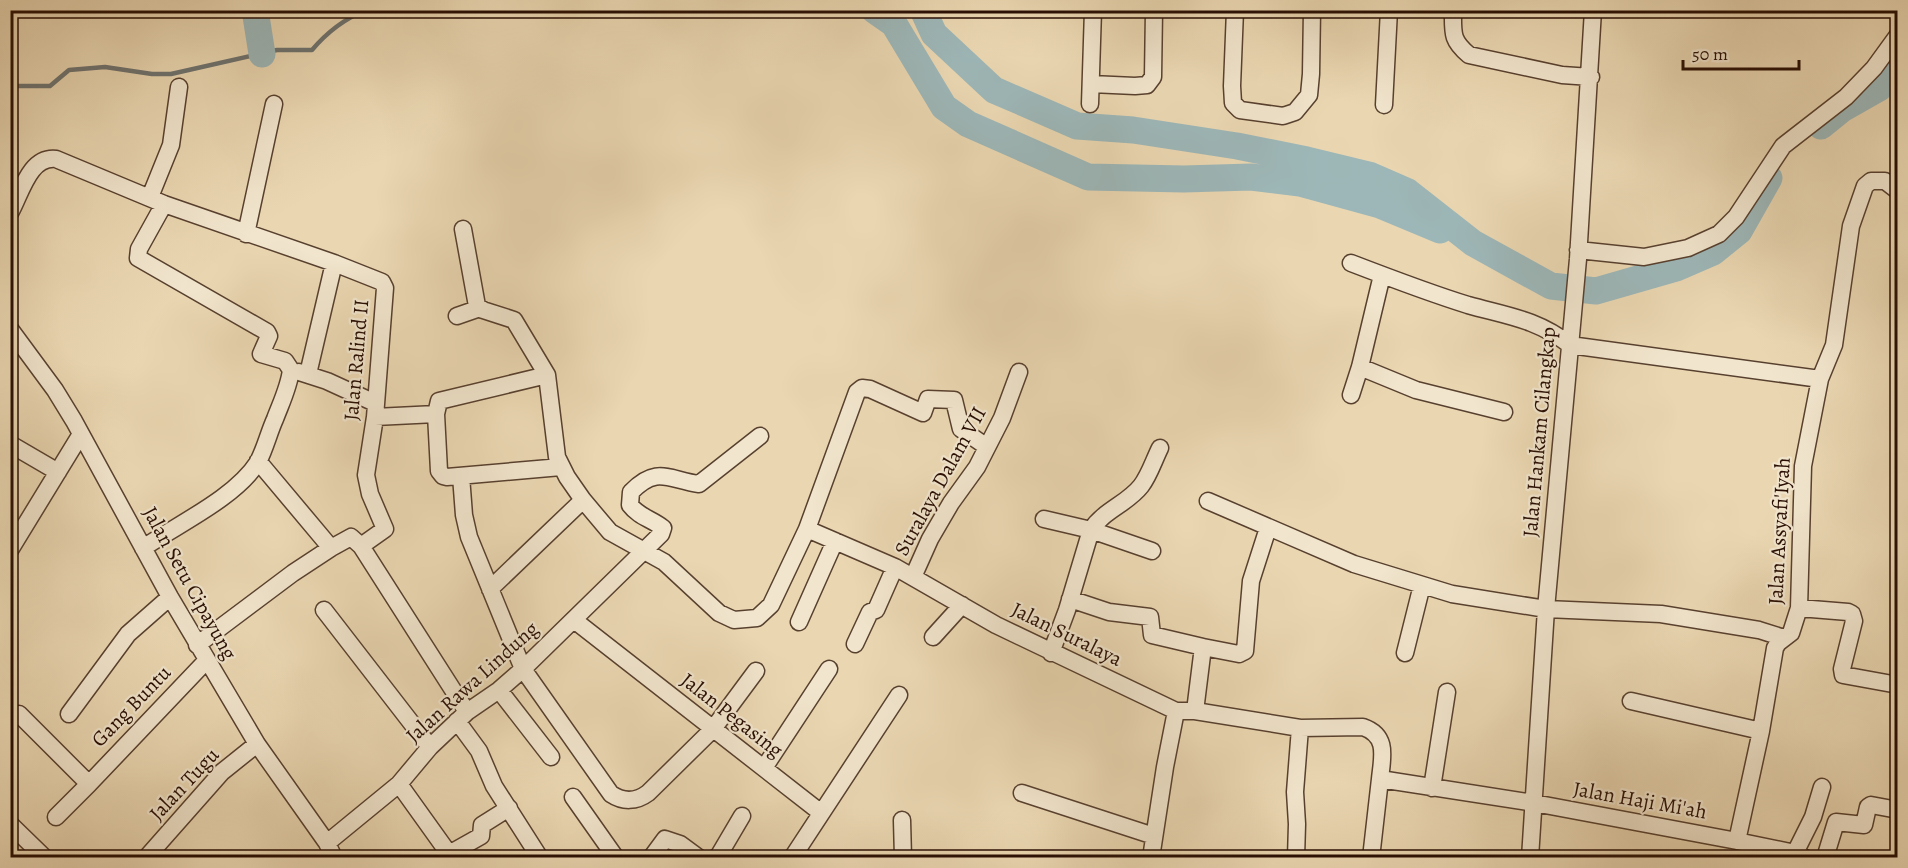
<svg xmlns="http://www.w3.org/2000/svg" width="1908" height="868" font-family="Alegreya,serif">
<rect width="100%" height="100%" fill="#ead7b2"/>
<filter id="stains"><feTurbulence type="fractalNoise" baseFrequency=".00333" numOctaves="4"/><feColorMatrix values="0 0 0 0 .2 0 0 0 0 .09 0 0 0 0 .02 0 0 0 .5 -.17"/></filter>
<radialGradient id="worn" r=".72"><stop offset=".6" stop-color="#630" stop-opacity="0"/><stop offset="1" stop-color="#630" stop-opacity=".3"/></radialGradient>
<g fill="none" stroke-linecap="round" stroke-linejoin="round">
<path stroke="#6e7370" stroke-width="4.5" d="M10 86H50L69 70 105 67 152 74H171L277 50H312C328 31 344 19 366 10"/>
<path stroke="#9db7b8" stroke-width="27" d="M255 10 262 54
M874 10 894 24 944 107 968 124 1088 177 1184 179 1251 177 1300 183 1380 205 1440 230
M923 10 934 34 994 90 1077 126 1133 130 1237 146 1307 160 1369 175 1408 192 1473 243 1551 286 1596 291 1676 268 1713 252 1739 231 1769 178
M1821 126 1842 109 1879 88 1898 56"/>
<g stroke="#58402f" stroke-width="19">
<path id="minor" d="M1235 10 1232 86 1233 103 1240 110 1283 116 1295 112 1309 95 1311 74 1312 10
M1453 10C1453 33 1451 40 1469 55L1562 75 1591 77
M1091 84 1135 86 1147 85 1153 77 1154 10
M1090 104 1093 10
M1384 105 1389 10
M150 197 171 145 179 87
M10 213C21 194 29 156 56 159L164 204 334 263 382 282 385 288 375 417 366 475 370 494 385 529 361 546 467 712
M463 229 477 306 483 310 514 320 547 375 557 457 567 477 583 500 610 532 664 562 719 613 734 620 757 618 771 605 807 529 857 392 862 388 870 389 923 413 928 399 954 400 961 429 987 447
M246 234 274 104
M1578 250 1644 257 1688 248 1719 234 1736 217 1783 146 1846 97 1874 68 1898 35
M1351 263C1390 278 1429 293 1468 305 1507 316 1537 319 1570 345L1820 379
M457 316 480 308
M10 329 55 390 74 421 170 597 257 744 327 843 334 858
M1360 367 1416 390 1504 412
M299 372 327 381 375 403
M308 374 334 263
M547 375 439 401 436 414 439 471 443 476 447 477 561 467
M1351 395 1360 367 1382 275
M375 417 436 414
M10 444 58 472
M258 461 331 548
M461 476 464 515 469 537 523 669 611 794C623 802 636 802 648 793L713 729 756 671
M1208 501 1354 564 1452 594 1546 609 1661 614 1759 630 1784 638
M1044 519 1091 530 1152 551
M807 529 895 567 996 625 1176 711H1195L1300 728 1363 727C1389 736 1382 758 1380 779L1534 803 1737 841 1795 853 1805 858
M143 548C178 524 235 498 258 462 265 449 269 432 275 419 281 403 289 387 291 370L285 361 261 354 269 336 267 332 138 258 139 249 164 204
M10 550 81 434
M913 577 930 539 951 503 977 467 1002 418 1019 372
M490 589 583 500
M1070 599 1109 612 1150 617 1152 635 1203 647
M1799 608 1848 612 1852 614 1854 621 1842 669 1843 675 1898 685
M324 610 430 747
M574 620 820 812
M799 622 835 541
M933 637 962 605
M855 644 870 612 876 610 895 567
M197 645 293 573 331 548 351 537 361 546
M1051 653 1067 610 1091 530C1104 510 1127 504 1141 486 1149 476 1154 460 1160 448
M1405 653 1422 585
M499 690 551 757
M1631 701 1761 731
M1195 711 1203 647 1239 654 1245 651 1251 581 1268 528
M19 714 89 784 56 817
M69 714 128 634 170 597
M457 721 479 751 494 786 540 858
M764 768 829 669
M89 784 207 660
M399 784 452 858
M1432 788 1447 692
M1022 793 1154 836
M573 797 616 858
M902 820 903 858
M10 824 45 858
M1737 841 1761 731 1775 648 1778 643 1791 633 1799 608 1803 466 1820 379 1834 345 1851 226 1865 186 1871 181H1885L1898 191
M327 843 399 784 430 747 467 712 499 690 523 669 661 534 663 528C652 519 639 517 630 505L631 492C657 465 669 480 699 484L760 436
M1795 853 1813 817 1822 787
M449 854 481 836 482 825 509 808
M146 858 222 772 257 744
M651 858 665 839 680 844 699 858
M715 858 719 855 742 816
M792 858 899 695
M1151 858 1165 767 1176 711
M1296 858 1297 824 1295 792 1300 728
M1371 858 1380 779
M1530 858 1546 609 1578 259 1593 10
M1825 858 1836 822 1864 825 1868 807 1871 805 1898 810"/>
</g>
<use href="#minor" stroke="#f1e5cd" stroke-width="16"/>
</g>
<g text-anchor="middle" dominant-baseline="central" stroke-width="4.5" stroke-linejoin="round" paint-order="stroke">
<g font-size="21" fill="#280e03" stroke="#f1e5cd">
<text transform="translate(356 360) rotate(-85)">Jalan Ralind II</text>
<text transform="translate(1539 432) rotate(-85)">Jalan Hankam Cilangkap</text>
<text transform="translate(940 481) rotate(-61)">Suralaya Dalam VII</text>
<text transform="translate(1779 531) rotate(-87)">Jalan Assyafi'Iyah</text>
<text transform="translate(190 583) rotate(61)">Jalan Setu Cipayung</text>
<text transform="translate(1067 634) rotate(26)">Jalan Suralaya</text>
<text transform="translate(472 682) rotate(-42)">Jalan Rawa Lindung</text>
<text transform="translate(131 706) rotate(-46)">Gang Buntu</text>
<text transform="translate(732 715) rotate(38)">Jalan Pegasing</text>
<text transform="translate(184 784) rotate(-47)">Jalan Tugu</text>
<text transform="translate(1640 800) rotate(10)">Jalan Haji Mi'ah</text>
</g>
</g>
<rect width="1908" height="868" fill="none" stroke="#ead7b2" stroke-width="36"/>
<rect x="12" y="12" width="1884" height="844" fill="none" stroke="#280e03" stroke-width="3"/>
<rect x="18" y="18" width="1872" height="832" fill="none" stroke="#280e03" stroke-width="1.5"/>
<path d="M1683 60v9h116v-9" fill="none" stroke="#280e03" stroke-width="3"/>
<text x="1692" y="60" font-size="18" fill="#280e03" stroke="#f1e5cd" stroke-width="4.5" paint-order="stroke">50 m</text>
<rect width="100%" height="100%" filter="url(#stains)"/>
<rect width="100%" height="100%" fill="url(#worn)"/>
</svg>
